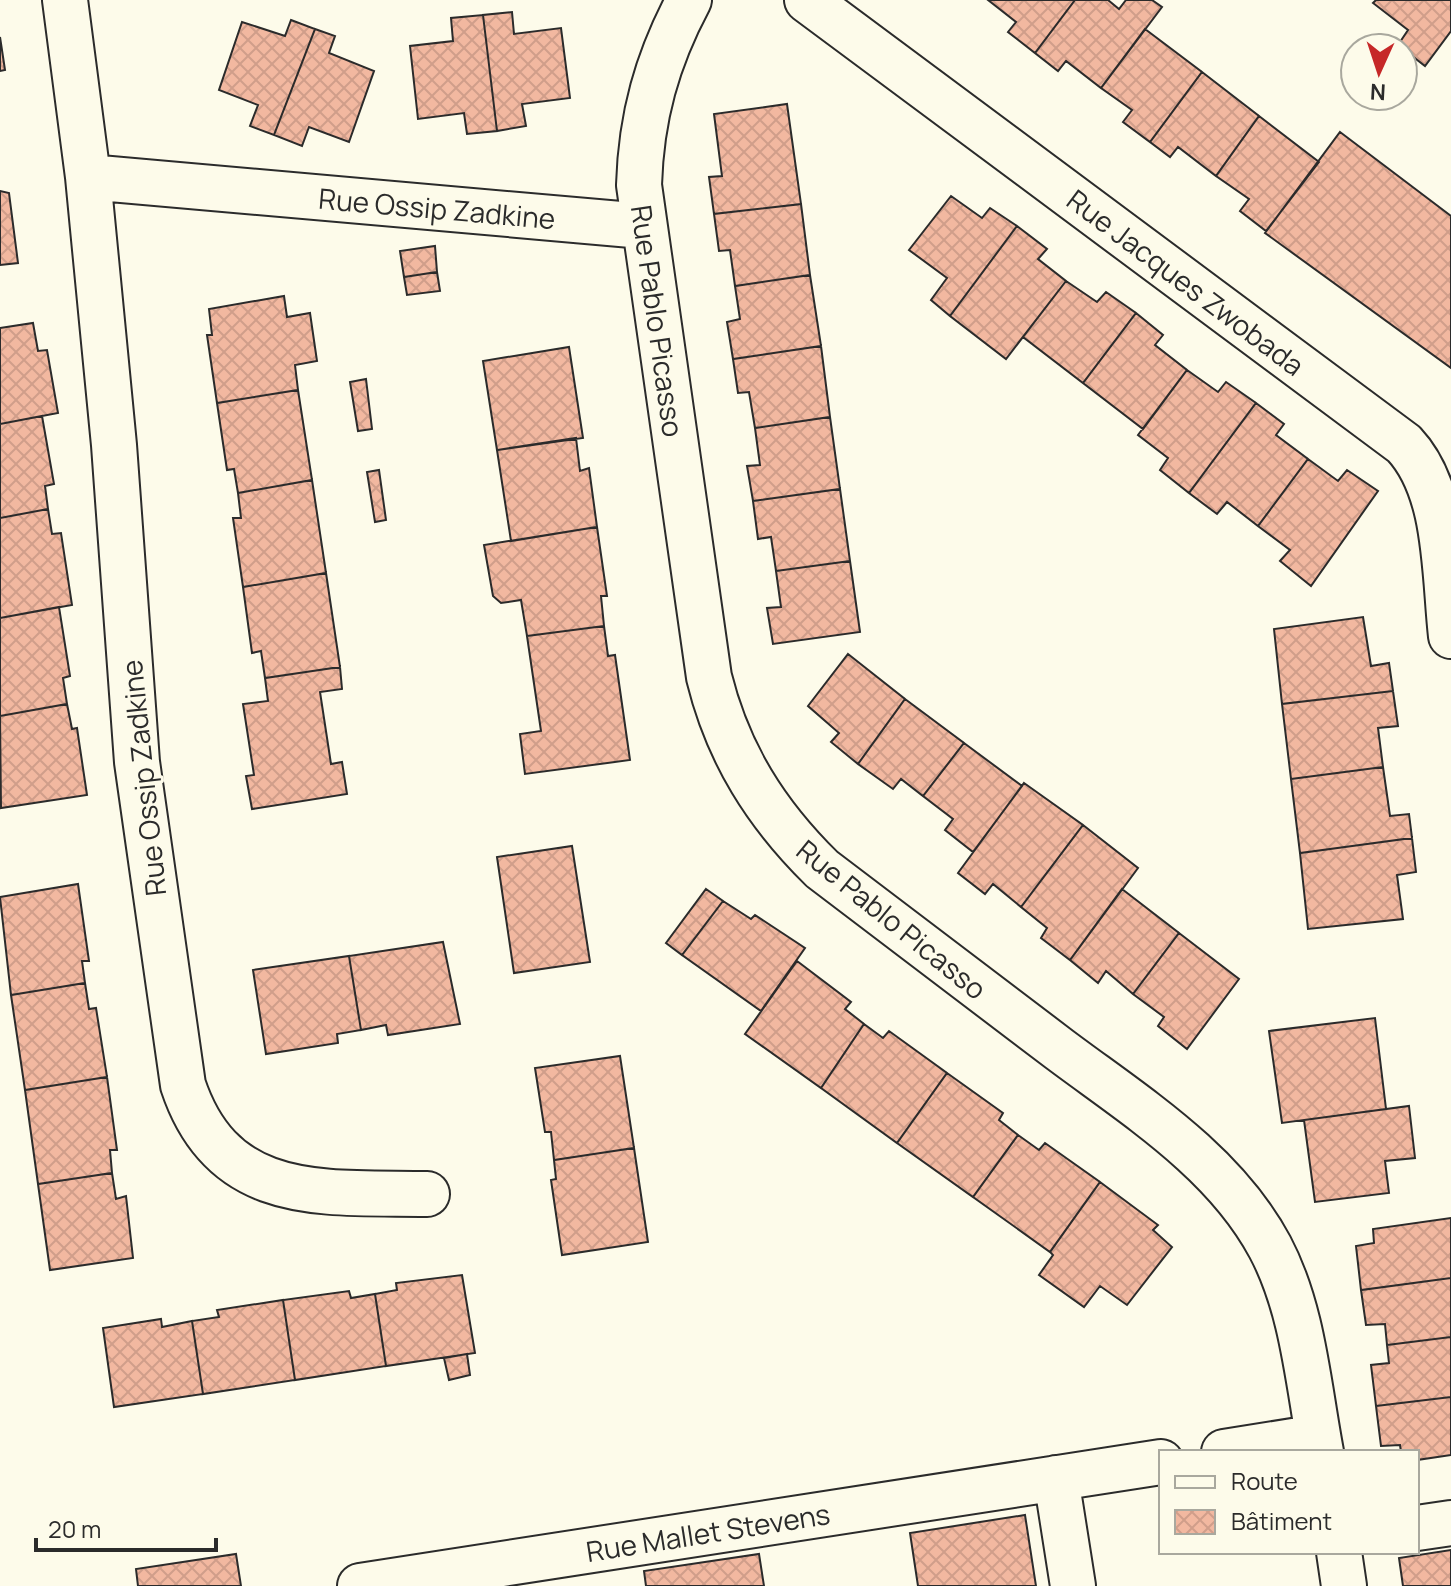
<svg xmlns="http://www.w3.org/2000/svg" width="1451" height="1586" font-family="Manrope,sans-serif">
<defs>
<pattern id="building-cross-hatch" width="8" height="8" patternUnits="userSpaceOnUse" patternTransform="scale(2)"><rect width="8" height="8" fill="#f2b8a0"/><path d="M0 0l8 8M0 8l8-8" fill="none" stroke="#d09e8a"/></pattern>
</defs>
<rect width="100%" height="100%" fill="#fdfbea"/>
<path fill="url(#building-cross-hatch)" stroke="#2b2b2b" stroke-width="2" d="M988 0H1075L1035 53 1008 32 1016 22Z
M1075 0H1108L1119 9 1126 0H1152L1162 7 1101 88 1066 61 1058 71 1035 53Z
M1376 0H1451V31L1425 66 1398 45 1408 30 1373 3Z
M512 12 514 34 561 28 570 98 522 104 526 126 497 131 483 15Z
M483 15 497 131 467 134 464 113 418 119 410 46 453 41 451 18Z
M291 20 315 29 274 135 250 126 258 105 219 90 242 22 285 36Z
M315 29 335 36 329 53 374 71 349 142 309 127 302 146 274 135Z
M1145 29 1202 72 1150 142 1123 122 1132 110 1101 88Z
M0 37 5 70 0 71Z
M1202 72 1259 116 1216 176 1178 147 1170 157 1150 142Z
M787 104 801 204 714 214 709 177 722 176 714 114Z
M1259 116 1319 162 1266 231 1240 211 1249 199 1216 176Z
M1340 132 1451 216V368L1265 233Z
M0 191 9 193 18 263 0 265Z
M951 196 982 218 990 208 1017 226 950 316 931 300 947 278 909 250Z
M801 204 810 275 735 286 730 250 719 251 714 214Z
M1017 226 1047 249 1038 259 1066 281 1006 359 950 316Z
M435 246 437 272 404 277 400 251Z
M437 272 440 291 407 295 404 277Z
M810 275 821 346 733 359 727 322 740 319 735 286Z
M1066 281 1097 302 1106 292 1136 313 1083 383 1023 337Z
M284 296 287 317 310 313 317 361 295 365 298 390 217 403 207 335H212L209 309Z
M1136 313 1163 335 1155 345 1187 370 1143 429 1083 383Z
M33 323 38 351 47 350 58 413 0 424V328Z
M821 346 830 417 755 428 749 392 738 393 733 359Z
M569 347 583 438 497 450 483 361Z
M1187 370 1218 392 1226 382 1256 403 1189 493 1160 470 1168 458 1138 435Z
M366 379 372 429 358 431 350 382Z
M298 390 312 480 238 493 234 469 227 470 217 403Z
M1256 403 1284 424 1276 435 1308 459 1258 526 1227 502 1217 514 1189 493Z
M42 416 54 484 45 486 48 509 0 518V424Z
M830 417 840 489 753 501 747 466 760 465 755 428Z
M576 438 580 471 589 468 597 527 511 541 497 450Z
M1308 459 1338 481 1347 470 1378 491 1311 586 1280 561 1290 550 1258 526Z
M379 470 386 520 375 522 367 472Z
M312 480 326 573 243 587 233 518H241L238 493Z
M840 489 850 561 776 571 771 537 758 539 753 501Z
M48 509 52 534 61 533 72 605 0 618V518Z
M597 527 607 596H601L604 626 527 636 521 600 501 603 493 596 484 545Z
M850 561 860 632 773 644 767 608 781 607 776 571Z
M326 573 340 667 265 678 261 651 252 653 243 587Z
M59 607 70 676 63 678 67 704 0 716V618Z
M1363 617 1371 666 1389 663 1393 691 1282 704 1274 629Z
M604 626 608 656 615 655 630 760 525 774 520 734 541 731 527 636Z
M848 654 905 699 858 764 831 742 839 733 808 706Z
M340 667 342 689 320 692 331 764 342 762 347 794 252 809 246 776 254 775 243 704 268 701 265 678Z
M1393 691 1398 726 1378 728 1383 767 1291 779 1282 704Z
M905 699 964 743 923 796 901 779 893 789 858 764Z
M67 704 72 729 77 728 87 795 1 808 0 716Z
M964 743 1022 786 973 852 945 830 953 819 923 796Z
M1383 767 1390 816 1409 814 1412 838 1300 853 1291 779Z
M1024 783 1083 825 1021 907 993 884 985 894 958 873Z
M1083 825 1138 868 1070 960 1041 938 1047 928 1021 907Z
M1412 838 1416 872 1397 875 1403 919 1308 929 1300 853Z
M572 846 590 962 514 973 497 857Z
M78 884 89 961H82L85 983 11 995 0 897Z
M706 889 723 901 682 955 666 943Z
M1122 889 1179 933 1133 994 1106 971 1098 983 1070 960Z
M723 901 751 919 755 915 805 948 761 1011 682 955Z
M1179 933 1239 979 1187 1049 1158 1026 1164 1017 1133 994Z
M443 942 460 1024 388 1035 386 1025 361 1030 349 956Z
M349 956 361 1030 337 1034 338 1043 266 1054 253 970Z
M797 961 851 1002 845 1009 864 1024 821 1088 745 1034Z
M85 983 89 1009 96 1008 107 1077 25 1090 11 995Z
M1375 1018 1386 1109 1282 1123 1269 1031Z
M864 1024 883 1038 889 1031 947 1073 897 1143 821 1088Z
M620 1056 634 1148 554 1160 551 1132H545L535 1068Z
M947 1073 1003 1113 999 1120 1018 1135 973 1197 897 1143Z
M107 1077 117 1150H110L112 1173 38 1184 25 1090Z
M1409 1106 1415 1158 1385 1161 1389 1193 1315 1202 1304 1120Z
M1018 1135 1039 1150 1045 1143 1100 1182 1050 1252 973 1197Z
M634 1148 648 1242 562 1255 551 1180 556 1179 554 1160Z
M112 1173 116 1199 126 1196 133 1258 50 1270 38 1184Z
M1100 1182 1158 1225 1153 1230 1172 1247 1127 1305 1100 1286 1084 1307 1039 1275 1053 1255 1050 1252Z
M1451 1218V1278L1361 1290 1356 1246 1374 1243 1373 1229Z
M462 1275 475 1353 386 1366 375 1294 397 1290 396 1283Z
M1451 1278V1337L1387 1345 1385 1324 1366 1325 1361 1290Z
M349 1291 351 1298 375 1294 386 1366 295 1380 283 1300Z
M283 1300 295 1380 203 1394 192 1321 219 1317 217 1310Z
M161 1319 162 1327 192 1321 203 1394 114 1407 103 1328Z
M1451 1337V1397L1376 1406 1371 1365 1389 1363 1387 1345Z
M467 1354 470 1375 449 1380 444 1358Z
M1451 1397V1455L1417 1460V1452H1401L1400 1445 1381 1446 1376 1406Z
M1025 1515 1036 1586H918L910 1533Z
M1451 1550V1586H1403L1399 1558Z
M236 1554 241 1586H138L136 1569Z
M759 1554 764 1586H646L644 1571Z"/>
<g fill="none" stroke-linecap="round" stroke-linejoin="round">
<g stroke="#2b2b2b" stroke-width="48">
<path id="minor" d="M65 0 88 177 114 445 137 762 183 1085C223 1205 323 1192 427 1194
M689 0C657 60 641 117 639 185L709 677C728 754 766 814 822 869 901 929 980 989 1059 1049 1135 1106 1224 1161 1270 1247 1303 1309 1308 1383 1321 1452
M807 0 1404 444C1448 491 1444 574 1451 636
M88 177 643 226
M1224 1452 1318 1437
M1056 1478 1073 1586
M1417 1528 1451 1523
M1339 1552 1344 1586
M360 1586 1161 1462"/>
</g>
<use href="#minor" stroke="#fdfbea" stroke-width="44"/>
</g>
<g text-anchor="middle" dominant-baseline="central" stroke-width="6" stroke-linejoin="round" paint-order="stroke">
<g font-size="28" fill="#2b2b2b" stroke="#fdfbea">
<text transform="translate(437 208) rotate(5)">Rue Ossip Zadkine</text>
<text transform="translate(1186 282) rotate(37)">Rue Jacques Zwobada</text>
<text transform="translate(658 321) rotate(82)">Rue Pablo Picasso</text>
<text transform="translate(143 778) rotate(-96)">Rue Ossip Zadkine</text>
<text transform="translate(892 919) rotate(39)">Rue Pablo Picasso</text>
<text transform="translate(708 1532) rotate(-9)">Rue Mallet Stevens</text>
</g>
</g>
<rect x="1159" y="1450" width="260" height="104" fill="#fdfbea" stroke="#a9a89e" stroke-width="2"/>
<rect x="1175" y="1476" width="40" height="12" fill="#fdfbea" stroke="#a9a89e" stroke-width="2"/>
<text x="1231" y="1490" font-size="24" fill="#2b2b2b">Route</text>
<rect x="1175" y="1510" width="40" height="24" fill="url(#building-cross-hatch)" stroke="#a9a89e" stroke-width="2"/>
<text x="1231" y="1530" font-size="24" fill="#2b2b2b">Bâtiment</text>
<g transform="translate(1379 72) rotate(183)"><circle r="38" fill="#fdfbea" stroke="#a9a89e" stroke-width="2"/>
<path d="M0-6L14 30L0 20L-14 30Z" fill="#c62828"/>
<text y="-12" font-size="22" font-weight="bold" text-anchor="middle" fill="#2b2b2b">N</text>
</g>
<path d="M36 1538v12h180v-12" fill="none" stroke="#2b2b2b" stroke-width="4"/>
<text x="48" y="1538" font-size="24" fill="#2b2b2b" stroke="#fdfbea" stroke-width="6" paint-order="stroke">20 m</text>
</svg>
